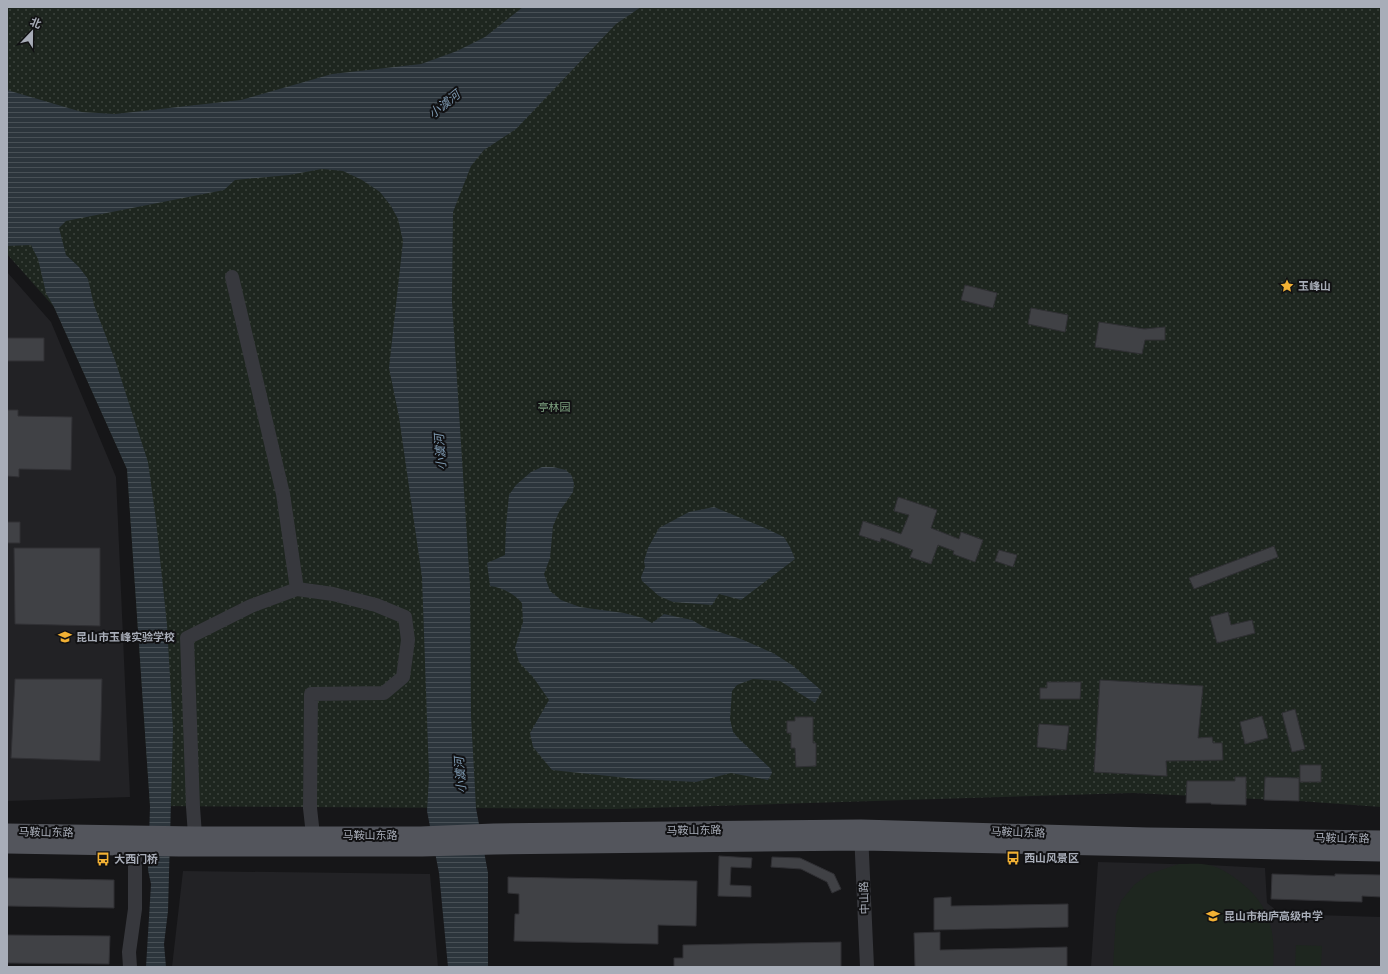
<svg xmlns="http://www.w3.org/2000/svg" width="1388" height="974" font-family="'IBM Plex Sans','Noto Sans SC',sans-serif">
<defs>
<pattern id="park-dots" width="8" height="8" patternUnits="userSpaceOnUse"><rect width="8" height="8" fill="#1e261f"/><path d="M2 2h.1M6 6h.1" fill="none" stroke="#3c433d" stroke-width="1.8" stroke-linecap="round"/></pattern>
<pattern id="water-rules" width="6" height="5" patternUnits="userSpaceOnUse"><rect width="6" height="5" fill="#2c353c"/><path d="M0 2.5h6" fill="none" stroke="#485056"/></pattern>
</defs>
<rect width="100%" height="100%" fill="#161618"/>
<path fill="#222225" d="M7 272 51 322 116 477 130 797 7 801Z
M1098 862 1208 865 1265 868 1267 903 1281 914 1381 917V967H1091Z
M183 871 430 874 438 967H172Z"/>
<path fill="url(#park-dots)" d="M7 7H1381V807L1299 801 1133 793 615 809 150 806 127 469 54 307 7 254Z"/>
<path fill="#1e261f" d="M1179 864C1188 864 1200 863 1209 865 1221 868 1230 874 1239 881 1269 904 1276 930 1273 967H1113L1116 915 1121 901 1134 885 1149 874Z
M1296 945 1322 946 1321 967H1295Z"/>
<path fill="url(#water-rules)" d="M523 7H641L616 24 516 129 484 150 471 166 453 212 452 301 470 585 471 716 476 808 488 873V967H448L439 873 427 811 429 776 422 577 399 417 389 368 403 241 398 219 391 206 380 192 362 180 343 171 322 169 289 175 235 180 224 190 66 221 59 228 66 255 79 267 88 279 94 305 115 360 148 462 156 520 167 625 173 729 168 911 164 944 166 967H146L151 884 148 870 150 806 127 469 54 307 46 293 38 259 31 245 7 246V90L82 112 115 114 241 100 332 74 421 64 457 51 485 37Z
M542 467H553L566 470 572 476 574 484 573 492 559 512 553 526 550 558 544 574 550 591 561 600 580 607 624 613 643 618 652 623 664 614 692 620 704 627 741 639 773 653 792 665 822 691 815 703 780 681 753 679 737 685 732 691 730 719 733 732 738 738 771 769 772 773 768 780 731 773 696 782 636 779 552 770 533 747 530 733 549 700 533 677 519 662 515 648 523 622 522 603C513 593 503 588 490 586L487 563 505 555 506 526 509 495 516 485 531 472Z
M714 507 765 528 784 537 790 547 795 559 741 600 719 594 712 605 673 602 659 596 642 581 641 577 645 567 644 561 648 548 659 528 689 512Z"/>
<path fill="#404145" stroke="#303034" d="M965 285 997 293 993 308 961 300Z
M1031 308 1068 315 1065 332 1028 324Z
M1099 322 1144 329 1165 327V340H1145L1142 354 1095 347Z
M7 338H44V361H7Z
M7 410H18V416L72 417 71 470 19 469V477L7 476Z
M898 497 937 510 931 528 959 539 961 532 983 540 975 562 953 554 954 551 938 545 931 564 910 557 913 550 881 538 880 542 859 535 863 521 901 534 909 515 894 511Z
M7 522H20V543H7Z
M1274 546 1278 557 1194 589 1189 578Z
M14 548H100V626L15 624Z
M999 550 1017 555 1013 567 995 561Z
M1228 612 1231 625 1252 620 1255 633 1217 643 1210 617Z
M15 679H102L100 761 11 758Z
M1100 680 1203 686 1198 738 1212 737 1213 743H1222L1223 760 1166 761 1167 776 1094 772Z
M1047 682H1081L1080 699H1040V688H1047Z
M1295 709 1305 749 1292 752 1282 713Z
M1262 716 1268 738 1245 744 1240 722Z
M795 717H813V743H816V766L796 767 795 748H791V733H787V721H795Z
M1039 724 1069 726 1066 750 1037 747Z
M1300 765H1321V782H1300Z
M1235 777H1246V805L1211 804V803H1186L1187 781H1235Z
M1265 777 1299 778V801L1264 800Z
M719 856 752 858 751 868 731 867 730 885 751 886V897L718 896Z
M772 857 800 858 834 874 841 889 832 893 827 882 801 869 771 867Z
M1272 874 1335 876V874L1381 875V897L1362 896V902L1271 899Z
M508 877 697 881 696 926 658 925V944L514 941 515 914H519V894L508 893Z
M7 878 114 880V908L7 906Z
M951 897V906L1068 904V927L934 930V898Z
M940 932V950L1067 947V967H915L914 933Z
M7 935 110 936 109 964 7 963Z
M841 942V967H674V958H683V945Z"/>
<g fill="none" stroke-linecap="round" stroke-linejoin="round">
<path stroke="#37383d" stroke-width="14" d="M232 277 283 494 297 589
M861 832 867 967
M195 835 193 807 187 638 251 606 297 589 333 594 376 605 405 617 408 640 403 677 384 693 311 694 310 808 313 835
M130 967 129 952 135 909V847"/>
<path stroke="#53555c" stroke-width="17" d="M7 832 195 835H421L494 832 861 828 1147 836 1381 839
M7 845 179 848H422L494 846 862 842 1381 853"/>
</g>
<defs>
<g id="sight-bare" transform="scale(1.08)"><path d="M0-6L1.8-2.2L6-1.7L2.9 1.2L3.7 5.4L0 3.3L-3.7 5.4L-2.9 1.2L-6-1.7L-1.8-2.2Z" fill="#f2b134" stroke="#111113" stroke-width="2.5" paint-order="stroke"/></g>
<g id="school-bare" transform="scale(1.08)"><path d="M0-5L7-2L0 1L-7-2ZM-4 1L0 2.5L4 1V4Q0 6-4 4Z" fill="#f2b134" stroke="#111113" stroke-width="2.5" paint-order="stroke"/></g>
<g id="bus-bare" transform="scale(1.08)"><path d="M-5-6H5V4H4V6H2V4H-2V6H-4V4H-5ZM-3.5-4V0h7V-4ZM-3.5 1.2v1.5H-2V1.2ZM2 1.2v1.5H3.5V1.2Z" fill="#f2b134" stroke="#111113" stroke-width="2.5" paint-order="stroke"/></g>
</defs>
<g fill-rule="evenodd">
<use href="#sight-bare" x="1287" y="286"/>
<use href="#school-bare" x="65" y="637"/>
<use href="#bus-bare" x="1013" y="858"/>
<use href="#bus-bare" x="103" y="859"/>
<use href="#school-bare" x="1213" y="916"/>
</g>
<g text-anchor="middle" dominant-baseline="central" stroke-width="4" stroke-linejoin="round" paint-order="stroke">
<g font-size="11" font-weight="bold" fill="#a8adb8" stroke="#111113" text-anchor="start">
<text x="1298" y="286">玉峰山</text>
<text x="76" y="637">昆山市玉峰实验学校</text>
<text x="1024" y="858">西山风景区</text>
<text x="114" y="859">大西门桥</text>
<text x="1224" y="916">昆山市柏庐高级中学</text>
</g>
<g font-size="11" fill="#7fa381" stroke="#111113">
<text x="554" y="407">亭林园</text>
</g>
<g font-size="11" fill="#a8adb8" stroke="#111113">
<text transform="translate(694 830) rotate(-1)">马鞍山东路</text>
<text transform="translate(46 832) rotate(1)">马鞍山东路</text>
<text transform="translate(1018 832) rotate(2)">马鞍山东路</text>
<text x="370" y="835">马鞍山东路</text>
<text transform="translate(1342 838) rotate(1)">马鞍山东路</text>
<text transform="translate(864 898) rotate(-92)">中山路</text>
</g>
<g font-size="12" font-style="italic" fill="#7f9bb3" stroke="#111113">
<text transform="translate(444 104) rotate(-39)">小澞河</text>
<text transform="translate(440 452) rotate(-94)">小澞河</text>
<text transform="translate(460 775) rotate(-94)">小澞河</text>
</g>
</g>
<rect width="1388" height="974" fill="none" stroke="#a8adb8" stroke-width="16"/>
<g transform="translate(32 32) rotate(22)" stroke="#111113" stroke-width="3" paint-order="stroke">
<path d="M0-3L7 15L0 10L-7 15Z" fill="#a8adb8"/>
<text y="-6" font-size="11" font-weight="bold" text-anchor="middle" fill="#a8adb8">北</text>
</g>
</svg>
